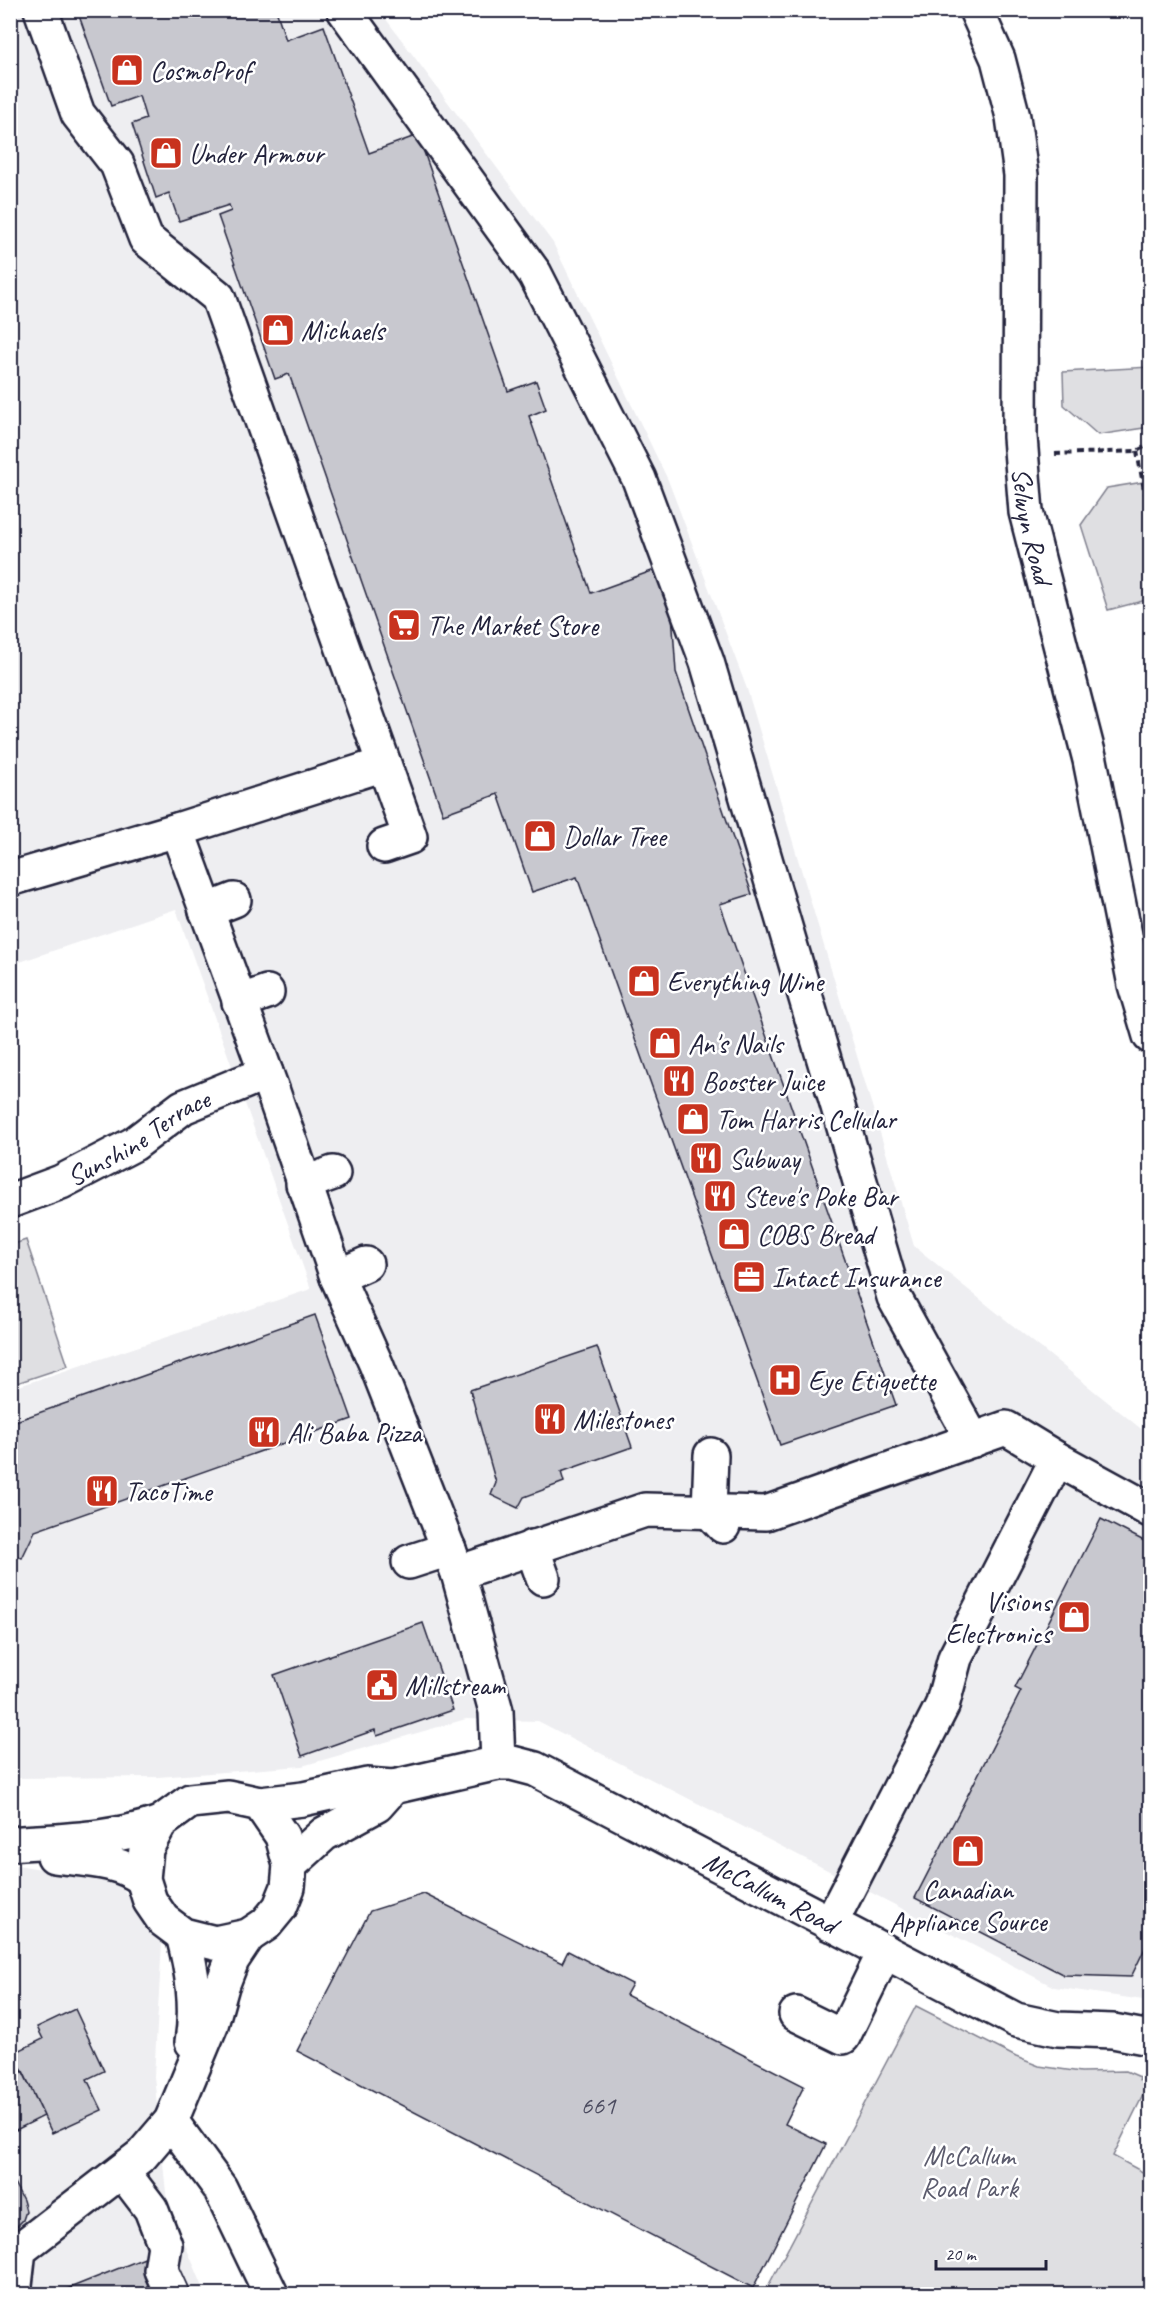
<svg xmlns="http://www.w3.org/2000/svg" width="1161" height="2305" font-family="Caveat,sans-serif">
<rect width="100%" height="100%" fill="#fff"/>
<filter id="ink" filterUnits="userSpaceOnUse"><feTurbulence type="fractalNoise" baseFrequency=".0167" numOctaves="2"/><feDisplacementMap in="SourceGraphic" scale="12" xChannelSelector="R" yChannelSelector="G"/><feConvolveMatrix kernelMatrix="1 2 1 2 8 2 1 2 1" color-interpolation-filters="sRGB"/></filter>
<g filter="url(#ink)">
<path fill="#eeeef1" d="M11 11H380L553 243 668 480 747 689 914 1246 1150 1436V2001L1054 1987 538 1721 466 1719 302 1766 158 1777 11 1778 10 1389 311 1289 176 909 11 965Z
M10 1864 117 1881 162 1943 154 2076 167 2202 206 2294H11Z"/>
<path fill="#dfdfe2" stroke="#80808e" stroke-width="1.5" d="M1150 367V427L1098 435 1064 405 1063 372Z
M1150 481V599L1108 610 1081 525 1107 488Z
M26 1240 68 1366 11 1385V1245Z
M916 2006 1016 2057 1039 2066 1081 2072 1126 2071 1140 2077 1139 2080 1148 2085 1113 2156 1150 2176V2294H764Z"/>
<path fill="#c8c8cf" stroke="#22223b" stroke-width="1.5" d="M77 10H276L286 40 324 26 369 153 418 135 508 391 536 381 546 409 529 416 591 593 660 568 671 599 676 672 752 894 720 904 896 1405 780 1445 577 877 532 892 498 794 443 814 289 374 275 379 218 216 231 211 229 205 179 221 169 193 156 198 132 124 146 119 139 96 111 106Z
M315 1315 352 1419 35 1531 22 1558 10 1552V1423Z
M597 1347 632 1447 561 1472 564 1482 524 1497 518 1508 491 1495 496 1483 470 1390Z
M1101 1519 1150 1544V1938L1131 1977 1064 1975 915 1898 1021 1691 1015 1688Z
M423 1623 453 1710 377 1736 375 1730 302 1756 274 1675Z
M424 1894 562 1963 568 1951 632 1984 626 1995 804 2086 785 2124 826 2144 753 2288 297 2051 370 1911Z
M75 2009 104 2071 87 2079 102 2110 52 2133 14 2053 43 2039 37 2027Z
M23 2071 44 2116 10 2133V2077Z
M10 2175 23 2200 26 2211 23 2220 17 2226 10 2229Z
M147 2257 158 2294H63L62 2291Z"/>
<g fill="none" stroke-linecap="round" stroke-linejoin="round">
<g stroke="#22223b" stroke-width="38">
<g id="minor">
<path d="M41 10 78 114 117 164 146 239 218 297 410 837 384 846"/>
<path d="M344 10 535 274 639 479 707 662 894 1297 973 1440"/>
<path id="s1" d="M976 10 998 59 1013 117 1021 175 1020 437 1026 512 1090 760 1135 985 1150 1036"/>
<path d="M177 830 273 1092 337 1277 376 1364 458 1573 496 1711 498 1763"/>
<path d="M10 879 177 830 384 764"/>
<path d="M206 911 234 900"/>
<path d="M239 1002 267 992"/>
<path d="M303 1184 333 1173"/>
<path id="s2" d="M10 1201 61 1182 134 1144 183 1107 266 1073"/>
<path d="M337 1277 366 1264"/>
<path d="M711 1455 709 1511 723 1526"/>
<path d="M1057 1459 1150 1510"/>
<path d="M532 1547 543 1578"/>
<path d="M409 1562 449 1549"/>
<path d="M458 1573 645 1510 766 1513 1006 1428 1057 1459 955 1658 942 1706 830 1924"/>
<path id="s3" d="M260 1804 282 1836 290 1865 288 1887 280 1907 266 1924 248 1936 215 1943 183 1935 163 1920 150 1901 143 1879 146 1849 160 1823 190 1801 228 1797 260 1804 303 1799 367 1785 393 1787 498 1763H512L535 1769 1016 2020 1058 2029 1113 2031 1150 2038"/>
<path d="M10 1844C62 1840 111 1840 160 1823"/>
<path d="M54 1856C85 1860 117 1859 143 1879"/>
<path d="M290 1865 324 1834 377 1805 393 1787"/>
<path d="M183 1935C192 1970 198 2005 192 2042"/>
<path d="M796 2014 843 2037 885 1951"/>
<path d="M171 2121 220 2188 271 2294"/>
<path d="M122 2171 151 2209 165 2245 161 2270 172 2294"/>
<path d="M14 2294 19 2250 142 2155 171 2121 211 2025 222 1986 232 1960 248 1936"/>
</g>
</g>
<path stroke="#22223b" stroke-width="4" stroke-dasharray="6 4.5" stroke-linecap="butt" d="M1137 451 1144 490 1150 503
M1055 454 1137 451 1150 444"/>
<use href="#minor" stroke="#fff" stroke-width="33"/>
</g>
</g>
<defs>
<g id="shop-square" transform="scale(1.725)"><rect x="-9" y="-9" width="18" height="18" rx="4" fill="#c8321e" stroke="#fff"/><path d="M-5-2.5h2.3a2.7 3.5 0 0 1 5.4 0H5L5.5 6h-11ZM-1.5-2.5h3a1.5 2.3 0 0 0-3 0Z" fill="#fff"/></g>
<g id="supermarket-square" transform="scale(1.725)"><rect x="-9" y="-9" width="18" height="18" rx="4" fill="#c8321e" stroke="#fff"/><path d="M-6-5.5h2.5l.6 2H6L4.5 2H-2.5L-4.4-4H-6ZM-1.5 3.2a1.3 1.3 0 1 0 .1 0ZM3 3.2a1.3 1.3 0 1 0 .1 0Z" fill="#fff"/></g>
<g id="restaurant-square" transform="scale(1.725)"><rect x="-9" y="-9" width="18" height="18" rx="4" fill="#c8321e" stroke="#fff"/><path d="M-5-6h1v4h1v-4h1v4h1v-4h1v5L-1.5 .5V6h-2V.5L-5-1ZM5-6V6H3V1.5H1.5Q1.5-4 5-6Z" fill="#fff"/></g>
<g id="office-square" transform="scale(1.725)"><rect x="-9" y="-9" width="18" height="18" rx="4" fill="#c8321e" stroke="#fff"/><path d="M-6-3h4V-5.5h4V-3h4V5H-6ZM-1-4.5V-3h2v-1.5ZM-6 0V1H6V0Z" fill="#fff"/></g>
<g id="hospital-square" transform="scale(1.725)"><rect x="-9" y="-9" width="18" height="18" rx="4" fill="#c8321e" stroke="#fff"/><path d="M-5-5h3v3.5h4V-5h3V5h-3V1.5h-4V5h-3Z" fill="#fff"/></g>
<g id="civic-square" transform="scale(1.725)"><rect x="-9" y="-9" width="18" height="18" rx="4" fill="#c8321e" stroke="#fff"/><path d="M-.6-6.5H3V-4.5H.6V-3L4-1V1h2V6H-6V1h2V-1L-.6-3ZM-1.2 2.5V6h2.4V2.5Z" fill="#fff"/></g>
</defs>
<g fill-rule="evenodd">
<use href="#shop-square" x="127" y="70"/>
<use href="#shop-square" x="166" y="153"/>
<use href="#shop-square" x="278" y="330"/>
<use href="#supermarket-square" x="404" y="625"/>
<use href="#shop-square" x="540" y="836"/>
<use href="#shop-square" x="644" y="981"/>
<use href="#shop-square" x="665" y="1043"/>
<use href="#restaurant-square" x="679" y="1081"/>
<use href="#shop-square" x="693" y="1119"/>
<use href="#restaurant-square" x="706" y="1158"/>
<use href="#restaurant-square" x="720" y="1196"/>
<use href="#shop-square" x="734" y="1234"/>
<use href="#office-square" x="749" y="1277"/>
<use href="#hospital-square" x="785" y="1380"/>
<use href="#restaurant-square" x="550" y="1419"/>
<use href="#restaurant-square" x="264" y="1432"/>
<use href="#restaurant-square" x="102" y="1491"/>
<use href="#shop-square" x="1074" y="1617"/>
<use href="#civic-square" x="382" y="1685"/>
<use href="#shop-square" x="968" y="1851"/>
</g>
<g text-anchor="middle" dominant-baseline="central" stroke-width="5" stroke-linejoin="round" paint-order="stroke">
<g font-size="26" fill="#4c4c60">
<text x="598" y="2105">661</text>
</g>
<g font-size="28" fill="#22223b" stroke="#fff" text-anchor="start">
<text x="150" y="70">CosmoProf</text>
<text x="189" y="153">Under Armour</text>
<text x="301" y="330">Michaels</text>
<text x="427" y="625">The Market Store</text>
<text x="563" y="836">Dollar Tree</text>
<text x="667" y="981">Everything Wine</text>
<text x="688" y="1043">An's Nails</text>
<text x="702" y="1081">Booster Juice</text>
<text x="716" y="1119">Tom Harris Cellular</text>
<text x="729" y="1158">Subway</text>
<text x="743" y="1196">Steve's Poke Bar</text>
<text x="757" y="1234">COBS Bread</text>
<text x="772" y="1277">Intact Insurance</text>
<text x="808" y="1380">Eye Etiquette</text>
<text x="573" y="1419">Milestones</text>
<text x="287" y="1432">Ali Baba Pizza</text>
<text x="125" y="1491">TacoTime</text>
<text x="1051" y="1601" text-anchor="end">Visions<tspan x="1051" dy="32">Electronics</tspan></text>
<text x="405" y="1685">Millstream</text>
<text x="968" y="1889" text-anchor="middle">Canadian<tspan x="968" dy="32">Appliance Source</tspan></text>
</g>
<g font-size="28" fill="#22223b" stroke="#fff">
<text stroke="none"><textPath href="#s1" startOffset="524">Selwyn Road</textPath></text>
<text stroke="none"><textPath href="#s2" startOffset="144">Sunshine Terrace</textPath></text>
<text stroke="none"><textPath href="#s3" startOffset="1008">McCallum Road</textPath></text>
</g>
<g font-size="28" fill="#5b5b6d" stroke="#fff">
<text x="969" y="2155">McCallum<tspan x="969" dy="32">Road Park</tspan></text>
</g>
</g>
<rect width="1161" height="2305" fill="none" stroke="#fff" stroke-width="36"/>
<rect x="18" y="18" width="1125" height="2269" fill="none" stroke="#22223b" stroke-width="2" filter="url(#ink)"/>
<path d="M936 2260v9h110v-9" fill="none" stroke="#22223b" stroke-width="3"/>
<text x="945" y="2260" font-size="18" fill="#22223b" stroke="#ffffff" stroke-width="4.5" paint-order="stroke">20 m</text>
</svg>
